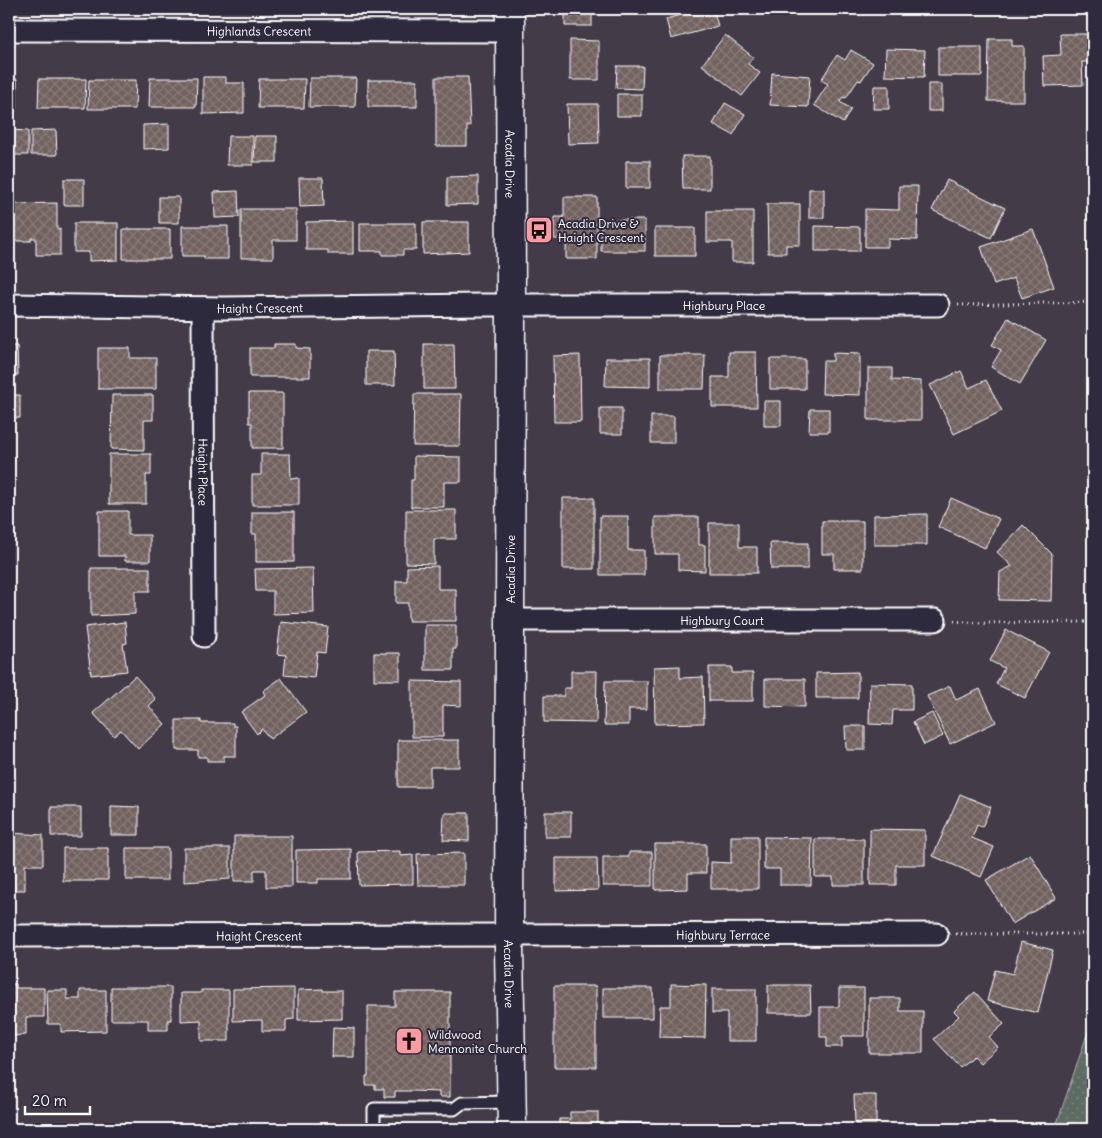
<svg xmlns="http://www.w3.org/2000/svg" width="1102" height="1138" font-family="Delius,sans-serif">
<defs>
<pattern id="park-dots" width="8" height="8" patternUnits="userSpaceOnUse" patternTransform="scale(1.25)"><rect width="8" height="8" fill="#5d6c62"/><path d="M2 2h.1M6 6h.1" fill="none" stroke="#75827a" stroke-width="1.8" stroke-linecap="round"/></pattern>
<pattern id="building-cross-hatch" width="8" height="8" patternUnits="userSpaceOnUse" patternTransform="scale(1.25)"><rect width="8" height="8" fill="#72625f"/><path d="M0 0l8 8M0 8l8-8" fill="none" stroke="#877a77"/></pattern>
</defs>
<rect width="100%" height="100%" fill="#433b47"/>
<filter id="ink" filterUnits="userSpaceOnUse"><feTurbulence type="fractalNoise" baseFrequency=".02" numOctaves="2"/><feDisplacementMap in="SourceGraphic" scale="10" xChannelSelector="R" yChannelSelector="G"/><feConvolveMatrix kernelMatrix="1 2 1 2 8 2 1 2 1" color-interpolation-filters="sRGB"/></filter>
<g filter="url(#ink)">
<path fill="url(#park-dots)" stroke="#aeb6b0" d="M1093 1017V1129H1055Z"/>
<path fill="url(#building-cross-hatch)" stroke="#fff" d="M565 9H592V26H565Z
M678 9H713L718 26 671 39 666 19 680 15Z
M1060 34H1088L1089 62H1082L1083 85 1044 86 1043 56 1061 55Z
M725 35 753 57 748 64 760 73 742 96 702 65Z
M989 39H1012V46H1024V101H988Z
M570 40 599 41V80H570Z
M938 47H982V76H938Z
M886 49 925 50 924 77 885 76Z
M851 50 873 63 861 81 858 80 846 98 843 97 840 102 851 109 843 123 814 105 828 84 821 80 837 55 845 60Z
M617 66H643L642 89 616 88Z
M772 73 810 76 808 107 770 105Z
M203 77H226V83H244V113L203 114Z
M436 77H468L470 126H467V146H436Z
M150 78H197L196 107H149Z
M310 78H356L355 107H309Z
M9 79H17V108H9Z
M39 79H86L85 108H38Z
M259 79H305L304 108H258Z
M89 80H136L135 109H88Z
M368 80H417V107H368Z
M928 84H942V111H928Z
M874 86H889V109H873Z
M617 94H642V116H617Z
M725 103 745 114 733 135 713 124Z
M567 104H598L599 143 568 144Z
M169 124V148L143 149V125Z
M9 130 28 131V155H9Z
M56 130 57 155H31V131Z
M228 136H253V165H227Z
M255 136H277V162H254Z
M682 156H710V189H683Z
M626 161H650V188H626Z
M478 176V204L447 205V177Z
M299 178H323L324 206 300 207Z
M64 179H84V205H64Z
M947 180 1005 208 991 238 932 210Z
M899 186H918L917 240 888 239V247H865V209L899 210Z
M809 189H824V218H809Z
M238 191 239 217 215 218 214 192Z
M159 197H179V223H159Z
M564 197H597V259H566V239H554V217H564Z
M57 203V229H60V255H36V238H31V241H11V204Z
M767 204H800V245H786V253H768Z
M241 209H296V240H273V258H241Z
M707 211H753V262H732V242H707Z
M601 220H645V251H601Z
M353 221V254H328V250H306V222Z
M423 222H469V252L423 254Z
M74 223H118V260L89 261V252H74Z
M360 223H416V250H403V255H382V251H360Z
M182 226H228V259H204V256H182Z
M815 226 860 227V251H815Z
M655 228H695V256H655Z
M123 229H170V259H123Z
M1033 229 1054 287 1022 298 1014 278 994 285 981 247Z
M1008 318 1046 340 1020 384 991 367 1001 350 992 345Z
M274 344H296V348L310 349V377H250V348H274Z
M424 344H454L455 389H424Z
M9 346H17L18 375H9Z
M98 348H130V358H156V389H98Z
M366 351H394L395 385H366Z
M729 352H756L757 407H712V377H729Z
M833 353 860 354V395L822 394 823 361H833Z
M580 355 581 422H554L553 356Z
M660 355H705L704 389H660Z
M606 358H650V387L605 386Z
M770 359H805V389H770Z
M868 368H892V380L921 381V420H868Z
M961 371 969 388 986 380 1002 411 954 434 930 385Z
M249 393H283V448H252V423H249Z
M414 394H461L460 446H413Z
M9 395H20V418H9Z
M112 395H153V420H144V450L111 449Z
M764 401H781V426H764Z
M600 408H622V434H600Z
M810 409H829V432H809Z
M651 416H674V443H651Z
M109 454H151V475H146V504H109Z
M261 454H290L291 479 299 478V505H252V475H261Z
M414 456 461 457V482H444V507H411V480H414Z
M563 498H594V569H563Z
M951 498 999 519 985 548 938 527Z
M406 510H456V539H434V564L406 563Z
M99 511H128V535H150V561H125V556H99Z
M252 512H294V562H256V534H252Z
M927 514V545H874V515Z
M600 516H628V550H644V575H600Z
M655 517H699V545H705V571L678 570V554H655Z
M822 521H863V569H834V554H822Z
M709 523H739V547H757V573H709Z
M1023 525 1052 554 1051 601 999 600 1000 572 1012 566 997 552Z
M770 543H808V569H771Z
M438 566V589H456V621H408V603H396V581H407V567Z
M91 568H150V591H135V614L91 616Z
M313 568 314 613 273 614V591H256L255 569Z
M125 622 127 643 123 644 127 671 91 675 85 627Z
M281 622 328 627 325 653 317 652 314 678 284 675 286 655 277 654Z
M425 625H456V649H453V670H425Z
M1006 630 1049 652 1025 698 996 684 1004 668 990 661Z
M374 653H400V680H374Z
M680 666V678L703 677 704 723 655 724 654 667Z
M709 667H732V673H753V701H709Z
M571 671H597L596 723 544 722V696H564V688H571Z
M858 672V698H816V673Z
M135 676 156 699 149 706 165 724 138 749 121 730 114 736 93 713Z
M281 678 306 712 270 739 262 729 257 734 241 712 265 695 263 691Z
M765 679H805V707L765 706Z
M412 681 461 682V706L443 705V737H412Z
M605 681H647V709H629V725H604Z
M870 683 912 684V710H893L892 725 869 724Z
M950 686 956 700 980 689 996 722 950 744 927 696Z
M932 713 943 736 924 745 913 722Z
M176 720H201V723H233V726H236V756H224V761H207V757H198V750H176Z
M845 726H865V750H846Z
M398 740H459V767H430V787H398Z
M960 794 991 807 982 827 977 825 972 838 994 847 981 877 933 856Z
M111 806 139 807V835H111Z
M51 807H81V836H51Z
M545 812H571V837H545Z
M444 813H469V841L443 840Z
M870 829 925 830V865H896V885H870Z
M9 833 43 835V865H25V890H9Z
M234 836H292V887H266V870H254V881H234Z
M731 836H758V889H711V862L731 863Z
M764 837 812 838 811 885H780V869H764Z
M815 839H864V885H833V877H815Z
M655 844H706V873H688V889L655 890Z
M63 848H108V880H95V881H63Z
M126 848H168V880H126Z
M184 848H230V879L184 882Z
M351 849V879H318V883H296V850Z
M400 851V856L413 855V884L359 885 358 852Z
M629 852H652V886H603V857H629Z
M464 853V885H418L417 854Z
M1030 854 1056 898 1012 924 986 880Z
M556 858H597L598 890 556 891Z
M1021 942 1053 950 1038 1013 987 1001 995 970 1013 974Z
M9 984H16V988H44V1017H26V1035L9 1036Z
M671 984 706 985 705 1038 659 1037 660 1006H671Z
M768 985H810L811 1013H768Z
M554 986H596V1067H554Z
M111 987H171V1020H168V1030H148V1020H111Z
M294 988V1019L286 1020V1031H262V1020L233 1021V989Z
M603 988H653V1018H603Z
M839 988H864V1036H842V1047H827V1037H820V1007H839Z
M323 989V991H342V1019L298 1020V990Z
M712 989H756V1041H727V1013H712Z
M47 990H67V999H80V990H106V1031L61 1032V1024H48Z
M201 990H229V1041H201V1020L181 1021V993H201Z
M395 992H450V1097H439V1092L414 1091H395V1097H384V1089H375V1085H366V1076H368V1006H395Z
M975 992 1004 1024 989 1037 998 1047 980 1063 973 1056 960 1067 934 1039 959 1016 954 1011Z
M869 998H900V1011H923V1053H869Z
M333 1027 354 1028V1057H332Z
M854 1095H876V1124H855Z
M570 1112H598V1129H559V1119H570Z
M608 1122 655 1123V1129H608Z"/>
<g fill="none" stroke-linecap="round" stroke-linejoin="round">
<g stroke="#fff" stroke-width="15">
<path id="service" d="M374 1129V1109H454L462 1103 511 1102"/>
</g>
<g stroke="#fff" stroke-width="25">
<g id="minor">
<path id="s1" d="M9 30 510 31"/>
<path id="s2" d="M9 305 224 308 482 305H938"/>
<path id="s3" d="M203 308 204 636"/>
<path id="s4" d="M510 620H935"/>
<path id="s5" d="M9 936 937 934"/>
</g>
</g>
<g stroke="#fff" stroke-width="31">
<g id="tertiary">
<path id="s6" d="M510 9 511 305 509 947 512 1129"/>
</g>
</g>
<path stroke="#fff" stroke-width="3" stroke-dasharray="1 4" stroke-linecap="butt" d="M958 305 1093 302
M954 621 979 623 1093 622
M956 934H1093"/>
<use href="#service" stroke="#2f2a3d" stroke-width="11"/>
<use href="#minor" stroke="#2f2a3d" stroke-width="21"/>
<use href="#tertiary" stroke="#2f2a3d" stroke-width="28"/>
</g>
</g>
<defs>
<g id="bus-square" transform="scale(1.4375)"><rect x="-9" y="-9" width="18" height="18" rx="4" fill="#ff9aa2" stroke="#2f2a3d"/><path d="M-5-6H5V4H4V6H2V4H-2V6H-4V4H-5ZM-3.5-4V0h7V-4ZM-3.5 1.2v1.5H-2V1.2ZM2 1.2v1.5H3.5V1.2Z" fill="#111"/></g>
<g id="church-square" transform="scale(1.4375)"><rect x="-9" y="-9" width="18" height="18" rx="4" fill="#ff9aa2" stroke="#2f2a3d"/><path d="M-1.2-6h2.4v3.5h3.3v2.4h-3.3V6h-2.4V-.1h-3.3v-2.4h3.3Z" fill="#111"/></g>
</defs>
<g fill-rule="evenodd">
<use href="#bus-square" x="539" y="230"/>
<use href="#church-square" x="409" y="1041"/>
</g>
<g text-anchor="middle" dominant-baseline="central" stroke-width="4" stroke-linejoin="round" paint-order="stroke">
<g font-size="12" fill="#fff" stroke="#2f2a3d">
<text stroke="none"><textPath href="#s1" startOffset="250">Highlands Crescent</textPath></text>
<text stroke="none"><textPath href="#s6" startOffset="155">Acadia Drive</textPath></text>
<text stroke="none"><textPath href="#s2" startOffset="715">Highbury Place</textPath></text>
<text stroke="none"><textPath href="#s2" startOffset="251">Haight Crescent</textPath></text>
<text stroke="none"><textPath href="#s3" startOffset="164">Haight Place</textPath></text>
<text transform="translate(510 569) rotate(-90)">Acadia Drive</text>
<text stroke="none"><textPath href="#s4" startOffset="212">Highbury Court</textPath></text>
<text stroke="none"><textPath href="#s5" startOffset="714">Highbury Terrace</textPath></text>
<text stroke="none"><textPath href="#s5" startOffset="250">Haight Crescent</textPath></text>
<text stroke="none"><textPath href="#s6" startOffset="965">Acadia Drive</textPath></text>
</g>
<g font-size="12" fill="#fff" stroke="#2f2a3d" text-anchor="start">
<text x="558" y="223">Acadia Drive &amp;<tspan x="558" dy="14">Haight Crescent</tspan></text>
<text x="428" y="1034">Wildwood<tspan x="428" dy="14">Mennonite Church</tspan></text>
</g>
</g>
<rect width="1102" height="1138" fill="none" stroke="#2f2a3d" stroke-width="30"/>
<rect x="15" y="15" width="1072" height="1108" fill="none" stroke="#fff" stroke-width="2" filter="url(#ink)"/>
<path d="M25 1106v8h65v-8" fill="none" stroke="#ffffff" stroke-width="2.5"/>
<text x="32" y="1106" font-size="15" fill="#ffffff" stroke="#2f2a3d" stroke-width="4" paint-order="stroke">20 m</text>
</svg>
